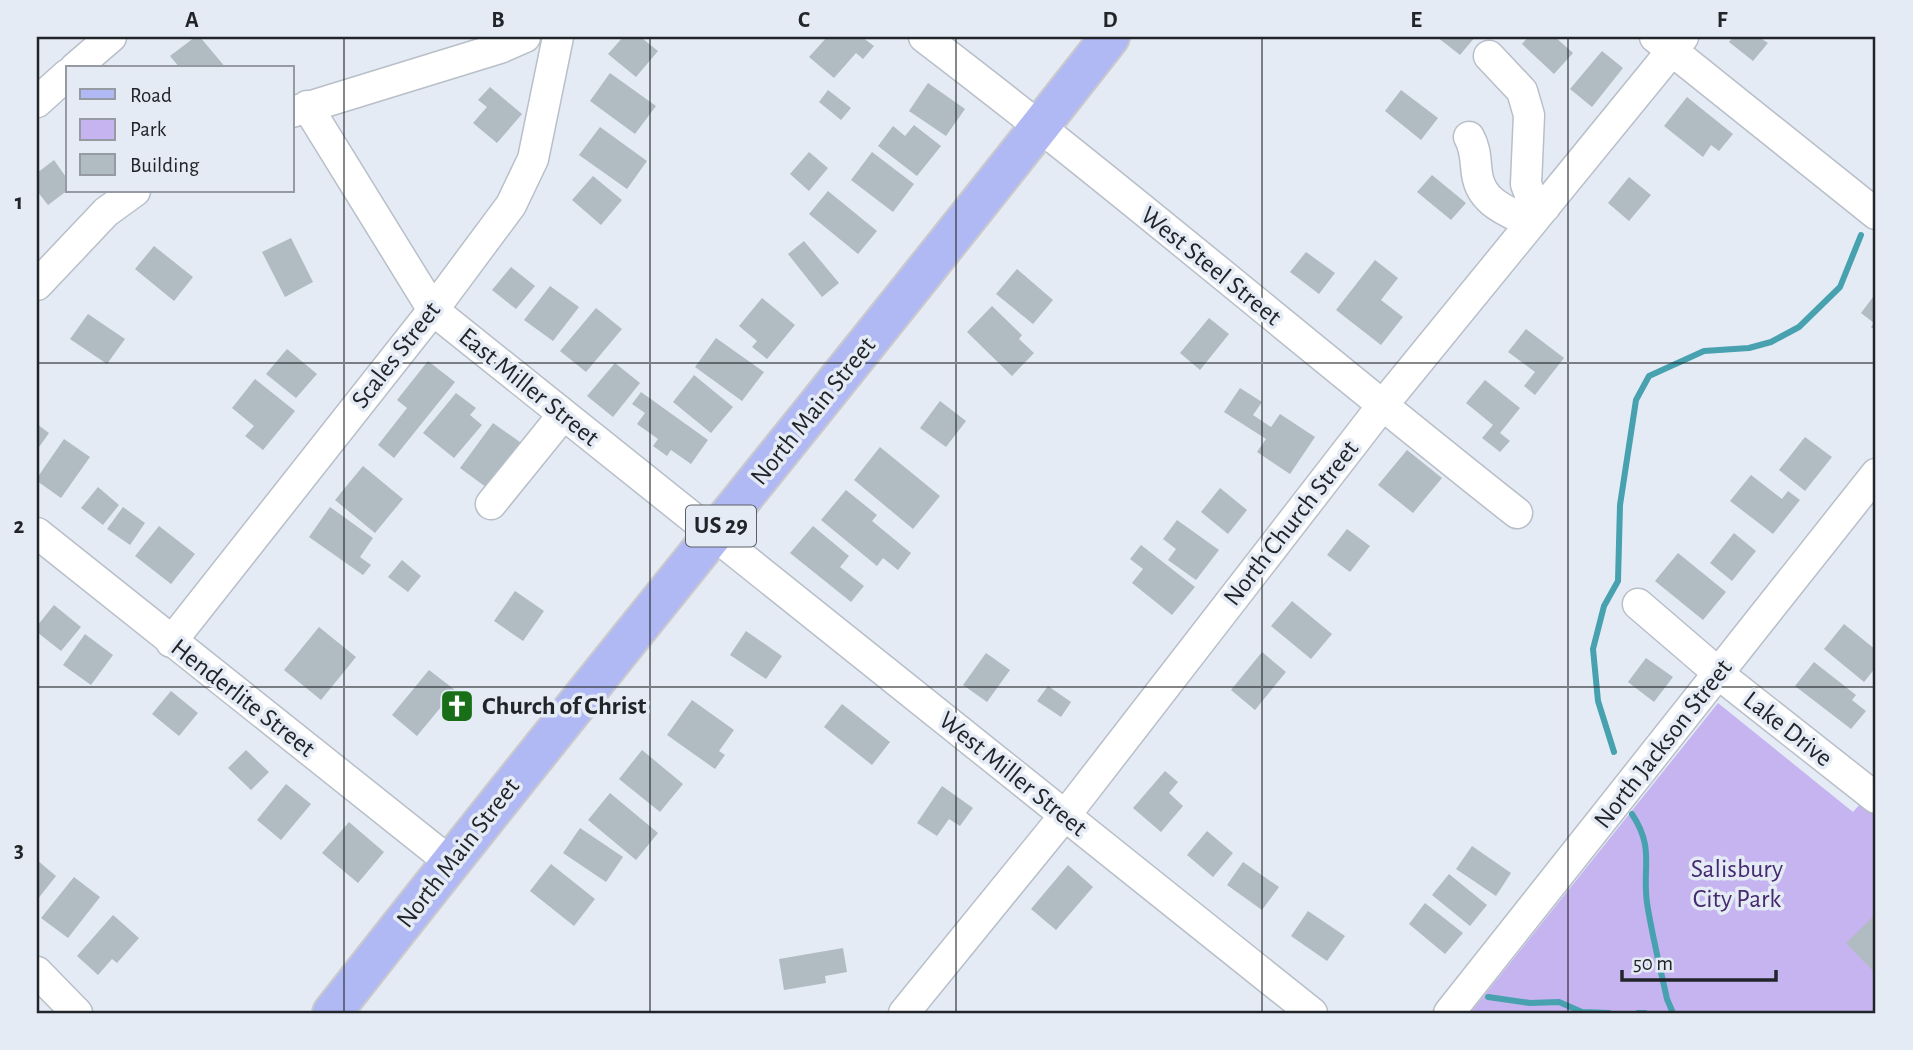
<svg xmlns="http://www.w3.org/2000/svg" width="1913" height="1050" font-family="'Alegreya Sans',sans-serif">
<rect width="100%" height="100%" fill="#e4ebf5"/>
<path fill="#c5b4ef" d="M1718 703 1853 812 1876 786V1013H1470Z"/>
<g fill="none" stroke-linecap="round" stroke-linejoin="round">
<path stroke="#47a1af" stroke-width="6" d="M1614 752 1598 701 1593 649 1604 606 1618 581 1620 505 1636 400 1649 376 1704 351 1749 348 1771 342 1799 327 1840 287 1861 235
M1632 814C1655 849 1642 866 1647 903 1652 935 1660 967 1667 999L1673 1013
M1488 997 1530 1003 1559 1002 1582 1012 1609 1013
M1638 1013H1645"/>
</g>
<path fill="#b0bbc2" d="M195 37H200L226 68H180L170 56Z
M623 37H645L643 39 658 51 636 77 608 54Z
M827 37H862L874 46 863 59 856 53 834 78 809 57Z
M1437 37H1475L1460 55Z
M1528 37H1555L1573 53 1554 74 1522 44Z
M1733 37H1759L1768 43 1753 61 1729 42Z
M1602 51 1623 68 1592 107 1570 89Z
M610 73 656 106 635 134 590 101Z
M928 83 965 109 946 136 909 111Z
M490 87 522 114 497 143 473 123 487 107 478 100Z
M828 90 851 108 841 120 819 102Z
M1401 90 1438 118 1421 140 1385 111Z
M1687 97 1733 134 1719 151 1711 145 1703 157 1664 126Z
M914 125 941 146 917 176 878 146 893 126 905 136Z
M600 127 647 161 627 189 579 155Z
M809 152 828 168 809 191 790 174Z
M872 152 914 184 893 212 851 180Z
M54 160 68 180V190L48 205 37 191V173Z
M1432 175 1466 203 1451 220 1417 192Z
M593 176 622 200 601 225 572 200Z
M1629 177 1651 195 1629 221 1608 203Z
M828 191 877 231 858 254 809 214Z
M291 238 313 282 285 297 262 252Z
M804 241 839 283 822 297 788 254Z
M154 246 193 277 174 301 135 269Z
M1306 252 1335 273 1319 294 1290 272Z
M1375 260 1398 278 1381 300 1403 317 1381 345 1336 310Z
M511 267 535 286 516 309 492 290Z
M1017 269 1053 300 1033 324 996 294Z
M550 286 579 307 553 341 524 320Z
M1876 293V331L1871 327 1874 323 1861 313Z
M762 298 795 325 767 359 752 347 757 341 739 326Z
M992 306 1022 335 1019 339 1034 353 1012 376 967 332Z
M596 308 622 329 586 372 560 351Z
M88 314 125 339 107 364 70 339Z
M1209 318 1229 334 1200 370 1180 353Z
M1526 329 1564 358 1535 395 1524 386 1535 372 1508 352Z
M716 338 764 372 742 401 695 367Z
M287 349 317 374 296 398 266 374Z
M428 361 455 382 394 458 378 445 407 408 397 400Z
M615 363 640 383 613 417 587 396Z
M694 375 733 407 711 433 673 402Z
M255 379 295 411 263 450 245 436 254 426 232 408Z
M1485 380 1520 408 1500 433 1510 441 1500 452 1482 438 1493 425 1466 403Z
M1240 388 1262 402 1253 415 1271 427 1280 414 1315 437 1290 474 1257 452 1266 439 1224 412Z
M641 392 708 440 691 464 671 450 667 456 653 446 658 439 637 424 645 413 632 404Z
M456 393 476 408 470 415 482 425 454 458 423 433Z
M940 401 966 421 946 447 920 428Z
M493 423 527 447 494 493 460 468Z
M37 424 49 433 37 450Z
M1805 437 1832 457 1805 491 1779 470Z
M64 439 90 457 61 498 37 481V478Z
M880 447 940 496 913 529 854 480Z
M1407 450 1442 478 1413 513 1378 485Z
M363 466 403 499 375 533 335 500Z
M1751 475 1782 499 1788 491 1800 500 1773 534 1730 501Z
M98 487 119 505 103 525 81 508Z
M1220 488 1247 510 1228 534 1201 512Z
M846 490 877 515 872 521 911 553 898 570 883 558 877 566 821 520Z
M123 507 145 523 130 545 107 529Z
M330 507 373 538 360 557 371 565 363 575 309 537Z
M1177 520 1219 550 1196 580 1168 560 1176 549 1163 539Z
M159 526 195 554 171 584 135 556Z
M813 526 849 556 840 567 864 586 851 602 790 553Z
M1347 529 1370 546 1350 572 1327 555Z
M1734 533 1756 551 1732 581 1710 563Z
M1141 545 1195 587 1172 615 1132 583 1143 569 1130 559Z
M1678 553 1726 592 1703 620 1655 581Z
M402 560 421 576 408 592 388 577Z
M515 591 544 611 523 641 494 621Z
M1292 601 1332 634 1311 659 1271 626Z
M54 605 81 627 61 651 37 632V626Z
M1844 624 1876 650V667L1864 682 1824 649Z
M319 627 356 657 321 700 284 670Z
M746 631 782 656 766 679 730 655Z
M85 634 113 655 91 685 63 665Z
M1262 652 1286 672 1255 710 1231 690Z
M986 653 1010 670 987 702 963 685Z
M1646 658 1673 677 1654 702 1628 682Z
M1814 662 1856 695 1852 700 1866 711 1851 729 1795 686Z
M429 670 455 690 417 736 392 715Z
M1048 686 1071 702 1061 717 1037 701Z
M171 691 198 713 179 736 152 714Z
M692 700 734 730 719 751 725 755 715 769 667 735Z
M842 704 890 742 872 765 824 727Z
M246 750 269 772 251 790 228 768Z
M642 750 683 784 660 812 619 779Z
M1165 771 1178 782 1169 793 1183 806 1161 832 1133 808Z
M286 784 311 804 281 840 257 820Z
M942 786 973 808 960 826 949 819 937 836 917 823Z
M610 793 658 833 636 860 588 820Z
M349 822 384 852 358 883 322 853Z
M580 828 623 857 606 882 563 853Z
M1207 831 1233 853 1213 877 1187 855Z
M1472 846 1511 873 1496 896 1456 869Z
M37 860 56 876 37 900Z
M1243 862 1279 887 1262 910 1227 885Z
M551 864 595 899 574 926 530 891Z
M1068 865 1093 887 1056 930 1031 909Z
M1449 874 1487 905 1470 926 1432 895Z
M74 877 100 897 68 938 41 918Z
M1425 903 1463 933 1445 954 1409 924Z
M1308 911 1345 936 1327 961 1291 936Z
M1876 914V974L1846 943Z
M113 915 139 938 117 963 112 959 98 975 77 956Z
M843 948 847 972 825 976 826 983 784 990 779 959Z"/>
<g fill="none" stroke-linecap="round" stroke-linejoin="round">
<g stroke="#b8bfc8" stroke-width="33">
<path id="minor" d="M924 37C1125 190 1318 356 1517 513
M1655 37 1876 214
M1489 56 1522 91 1529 115 1526 184 1531 197 1545 207
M75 68 111 37
M37 102 68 74
M307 106 433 310 1312 1013
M292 112 500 48 525 37
M1469 137C1476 149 1475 160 1477 174 1481 203 1507 211 1531 223
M37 285 106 212 135 191
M491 504 563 415
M37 533 450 862
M1638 604 1730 683 1876 798
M171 642 433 310 511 205 533 159 558 37
M37 972 77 1013
M904 1013 1074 804 1382 406 1683 37
M1449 1013 1876 474"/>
</g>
<g stroke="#cacacb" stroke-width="42">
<path id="major" d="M332 1013C588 685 854 365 1110 37"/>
</g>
<use href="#minor" stroke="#fff" stroke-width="30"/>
<use href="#major" stroke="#b1b9f4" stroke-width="38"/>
</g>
<path fill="none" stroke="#212428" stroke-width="2" stroke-opacity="0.55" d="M344 37V1013M650 37V1013M956 37V1013M1262 37V1013M1568 37V1013M37 363H1876M37 687H1876"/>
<defs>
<g id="church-square" transform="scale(1.75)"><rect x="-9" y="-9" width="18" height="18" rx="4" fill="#196f18" stroke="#e4ebf5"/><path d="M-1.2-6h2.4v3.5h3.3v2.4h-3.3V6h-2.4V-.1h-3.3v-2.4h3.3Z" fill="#fff"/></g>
</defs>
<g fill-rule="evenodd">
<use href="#church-square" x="457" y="706"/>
</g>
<g text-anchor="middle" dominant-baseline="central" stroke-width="7" stroke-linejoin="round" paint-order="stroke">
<rect fill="#e4ebf5" stroke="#5c6066" stroke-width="2" x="686" y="505.5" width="70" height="41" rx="5"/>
<g font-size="24" font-weight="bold" fill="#212428">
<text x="721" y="526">US 29</text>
</g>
<g font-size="26" fill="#212428" stroke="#e4ebf5">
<text transform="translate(1211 266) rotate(39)">West Steel Street</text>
<text transform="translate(396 355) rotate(-52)">Scales Street</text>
<text transform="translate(529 387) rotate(39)">East Miller Street</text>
<text transform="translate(813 411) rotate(-51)">North Main Street</text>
<text transform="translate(1291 523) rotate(-52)">North Church Street</text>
<text transform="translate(243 698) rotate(38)">Henderlite Street</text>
<text transform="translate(1788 729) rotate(38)">Lake Drive</text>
<text transform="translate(1663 744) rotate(-52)">North Jackson Street</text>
<text transform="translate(1013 774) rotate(39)">West Miller Street</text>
<text transform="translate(458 853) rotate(-52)">North Main Street</text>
</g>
<g font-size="26" font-weight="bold" fill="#212428" stroke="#e4ebf5" text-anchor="start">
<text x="482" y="706">Church of Christ</text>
</g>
<g font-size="26" fill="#452a70" stroke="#e4ebf5">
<text x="1737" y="869">Salisbury<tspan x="1737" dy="30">City Park</tspan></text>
</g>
</g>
<rect width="1913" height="1050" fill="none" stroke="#e4ebf5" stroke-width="77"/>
<rect x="66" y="66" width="228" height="126" fill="#e4ebf5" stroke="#969ba3" stroke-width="2"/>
<rect x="80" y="89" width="35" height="10" fill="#b1b9f4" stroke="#969ba3" stroke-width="2"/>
<text x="130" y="102" font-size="21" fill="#212428">Road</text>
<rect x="80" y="119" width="35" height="21" fill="#c5b4ef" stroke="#969ba3" stroke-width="2"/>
<text x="130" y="136" font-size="21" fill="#212428">Park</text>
<rect x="80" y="154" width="35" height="21" fill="#b0bbc2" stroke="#969ba3" stroke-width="2"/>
<text x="130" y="172" font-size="21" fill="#212428">Building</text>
<path d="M1622 970v10h154v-10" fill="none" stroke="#212428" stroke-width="3.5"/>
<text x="1633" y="970" font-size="21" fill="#212428" stroke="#e4ebf5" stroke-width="5" paint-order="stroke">50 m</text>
<rect x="38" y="38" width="1836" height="974" fill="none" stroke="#212428" stroke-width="2.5"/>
<g font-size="23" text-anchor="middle" font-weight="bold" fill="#212428">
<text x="192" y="27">A</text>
<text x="498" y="27">B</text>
<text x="804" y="27">C</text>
<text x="1110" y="27">D</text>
<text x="1416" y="27">E</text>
<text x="1722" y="27">F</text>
<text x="19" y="209">1</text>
<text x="19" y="533">2</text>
<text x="19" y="857">3</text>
</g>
</svg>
